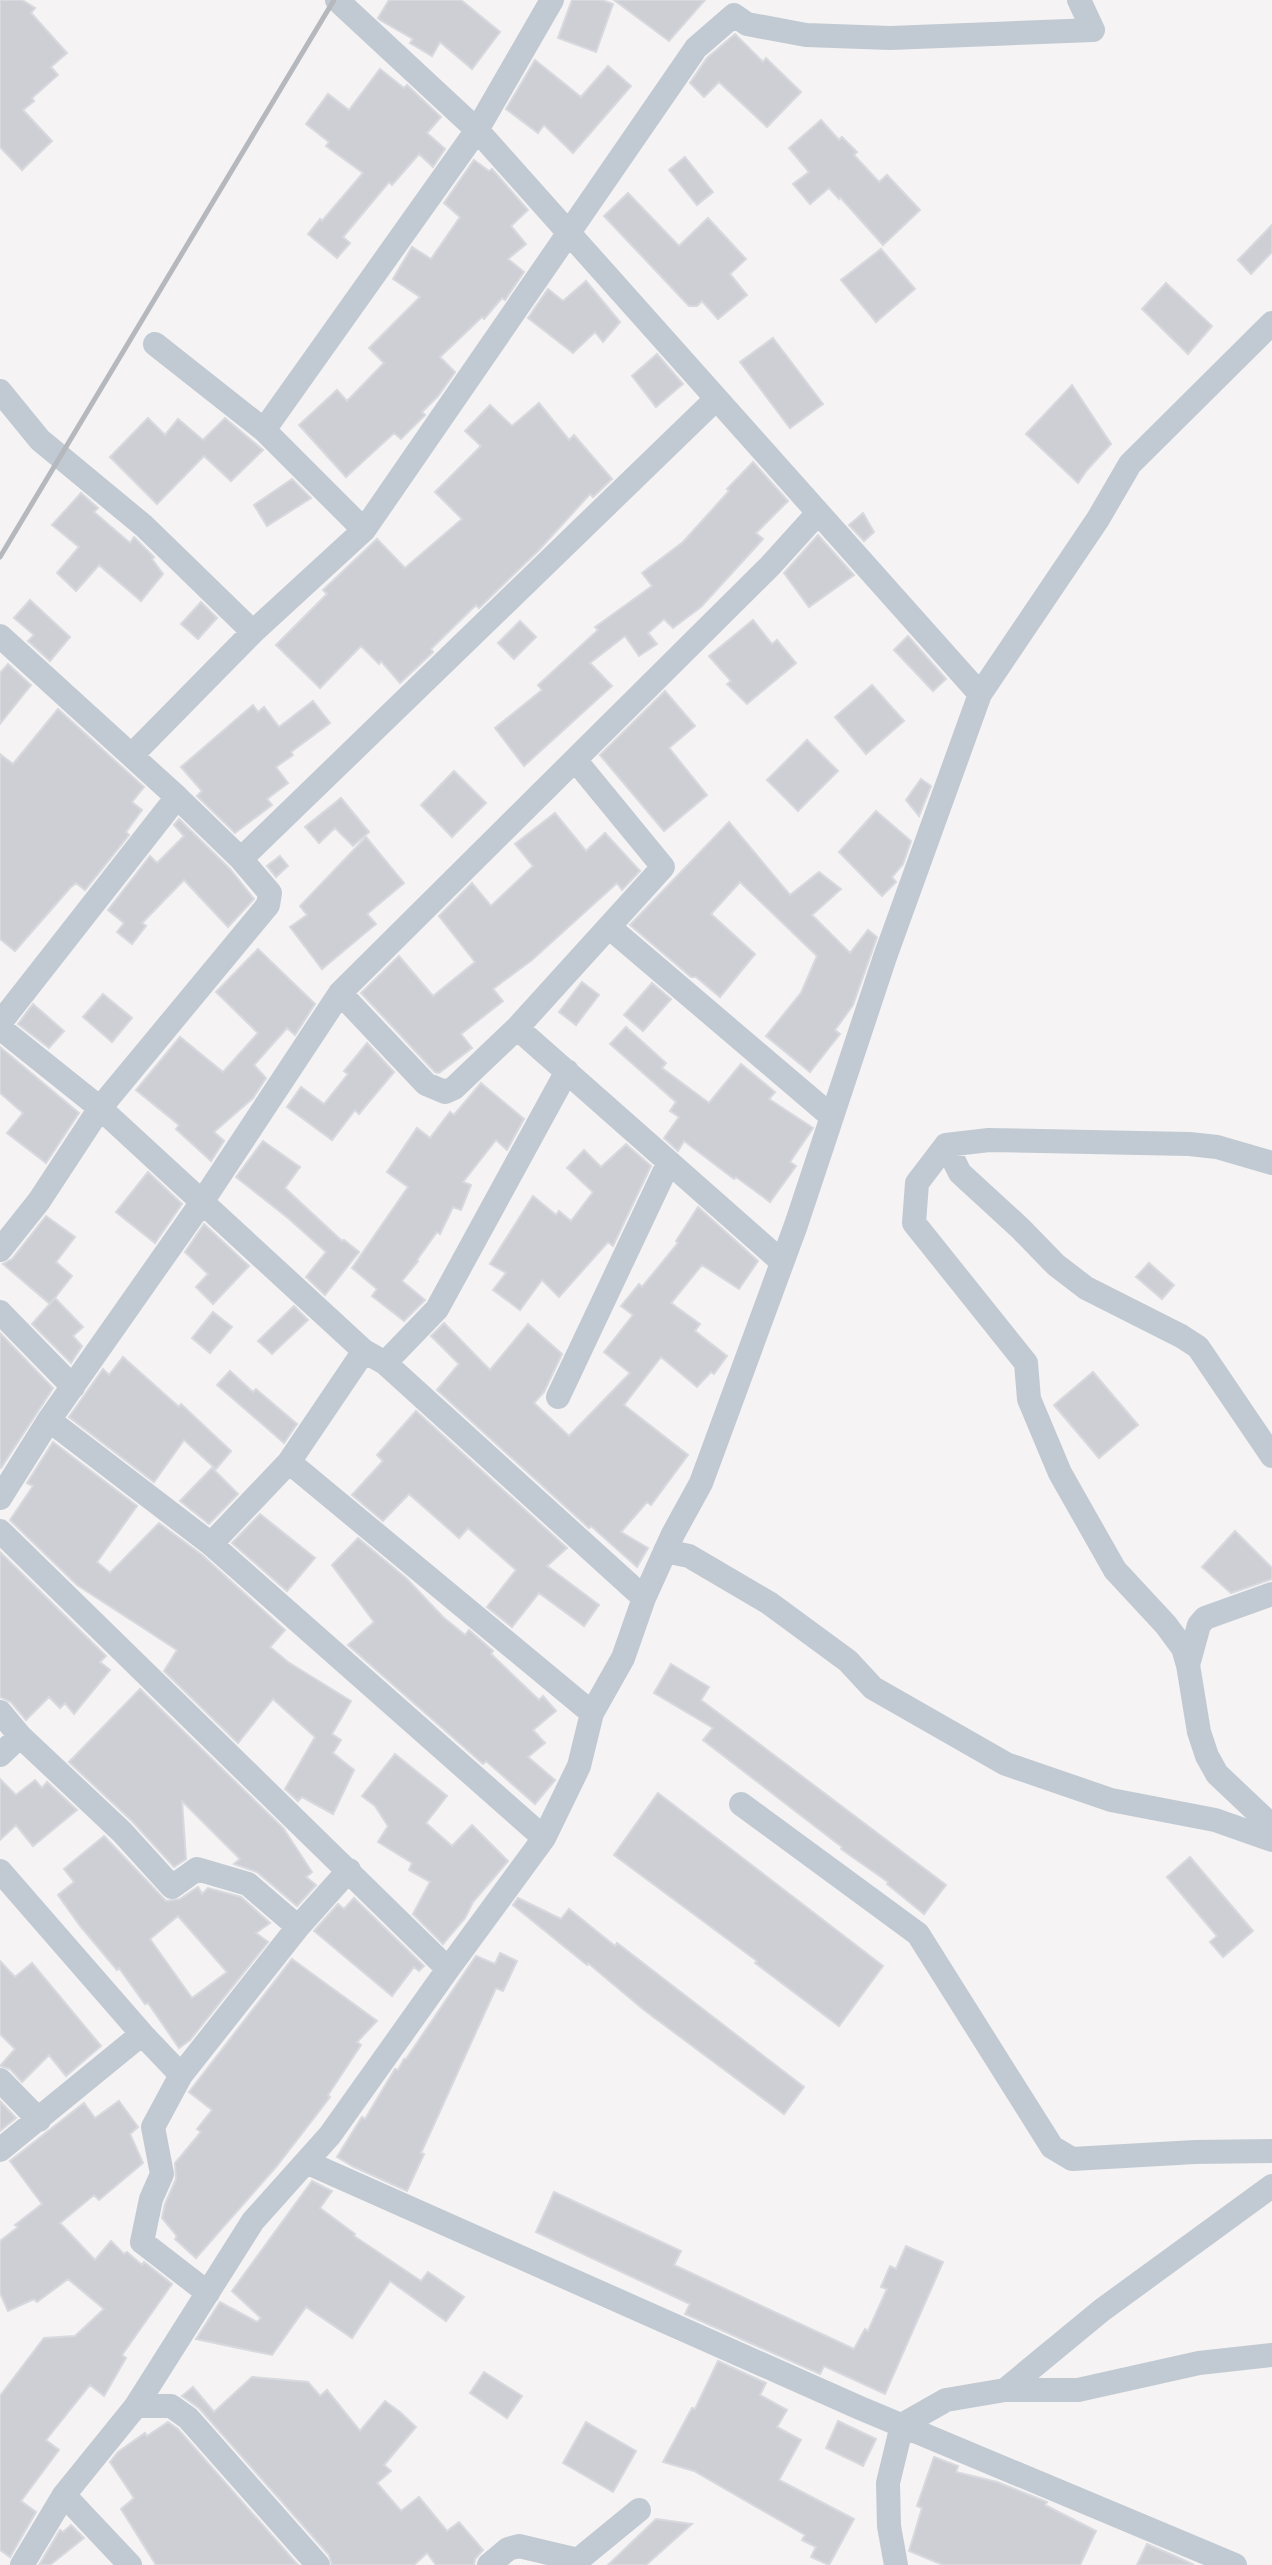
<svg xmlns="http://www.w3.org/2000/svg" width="1272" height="2565" font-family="'Open Sans',sans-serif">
<rect width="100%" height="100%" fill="#f5f3f3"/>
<path fill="#cdcfd5" stroke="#d7d9de" stroke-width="2" fill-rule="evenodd" d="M0 0H22L35 8 31 13 67 53 51 67 58 75 32 98 34 101 23 110 52 141 22 170 0 147Z
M389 0H461L500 32 472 69 440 42 432 56 410 43 413 39 380 20 378 18Z
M572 0H602L613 4 596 52 558 38Z
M614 0H705L669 41Z
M735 34 763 62 766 58 801 92 767 127 719 82 704 97 690 83 707 58Z
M535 60 581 97 608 66 631 86 573 153 544 125 538 133 506 109Z
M380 69 404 88 407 85 441 117 427 133 445 149 433 167 419 154 392 185 389 182 343 237 350 243 337 258 308 234 320 219 322 221 363 173 326 146 329 142 306 124 328 94 349 110Z
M821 120 839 140 842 137 857 152 854 155 879 182 887 175 920 210 883 245 840 197 839 199 829 188 810 204 793 184 809 172 789 148Z
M685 157 713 192 697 205 669 170Z
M474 160 489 171 492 169 528 210 511 226 526 244 508 259 524 272 505 300 502 298 484 319 482 317 440 357 455 372 438 396 422 412 425 415 401 439 394 433 346 477 299 425 337 390 347 401 384 363 369 348 420 297 393 279 412 247 431 259 460 217 444 203Z
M628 193 679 246 708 218 746 259 730 274 747 295 718 319 702 301 697 306H689L604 216Z
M1272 225V252L1251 274 1238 260Z
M881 249 915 289 876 322 841 280Z
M586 281 620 322 603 342 595 332 573 353 528 318 548 289 563 301Z
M1166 283 1212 326 1188 354 1142 309Z
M773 338 823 404 790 428 740 362Z
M657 354 683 384 656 407 632 376Z
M1072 385 1111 444 1087 470 1078 483 1026 434Z
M539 403 569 440 574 435 612 479 593 497 590 494 539 550 479 608 476 605 431 649 433 652 400 683 381 661 379 664 361 646 320 688 276 645 327 594 323 590 377 539 405 568 462 519 435 492 481 446 465 431 490 405 512 426Z
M148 418 165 435 178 419 203 440 225 418 263 450 231 481 204 456 157 504 110 457Z
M753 462 788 501 756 533 763 539 701 607 673 628 664 619 648 633 657 644 639 656 625 636 590 663 612 686 524 766 495 728 542 690 538 685 598 630 595 627 652 586 642 573 683 542 729 491 727 489Z
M292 479 311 498 267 526 254 505Z
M81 493 98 508 94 512 130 543 134 537 154 557 152 559 163 574 141 601 99 565 76 591 57 573 79 547 52 525Z
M863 513 874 532 864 541 849 525Z
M818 535 854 575 809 607 784 573Z
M30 600 70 637 50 661 28 641 34 635 14 618Z
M201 602 217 618 198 639 181 624Z
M753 620 772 644 777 640 796 663 747 704 727 684 731 681 709 656Z
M520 621 536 637 514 659 498 643Z
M908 636 946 679 933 691 894 650Z
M8 664 31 685 0 724V673Z
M872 685 904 721 866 754 835 717Z
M665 691 695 726 669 748 707 795 664 831 600 755Z
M313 701 330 723 291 752 293 755 276 767 288 783 267 799 272 805 235 833 197 796 202 791 181 767 253 705 258 712 264 707 279 727Z
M58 709 144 787 132 802 142 810 126 832 129 835 85 890 76 883 70 888 15 951 0 939V754L13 764Z
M807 740 838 771 798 811 767 780Z
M454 771 486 803 452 837 421 805Z
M921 779 931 786 919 816 906 800Z
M341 798 369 832 353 846 335 828 319 843 305 827Z
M876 811 911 841 903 864 892 877 896 882 882 896 839 852Z
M555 813 586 851 605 833 640 871 622 890 617 883 532 960 493 989 503 1001 461 1034 472 1048 439 1073 435 1072 361 993 399 956 433 996 475 962 439 916 472 883 491 906 533 866 515 844Z
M179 819 230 869 254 899 228 927 184 880 142 923 146 926 132 944 117 932 124 923 108 910 150 856 157 863 184 836 174 825Z
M729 822 790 895 819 872 841 889 812 915 850 953 868 930 877 937 853 1005 835 1030 840 1034 810 1072 766 1036 801 993 817 956 740 882 711 914 755 954 720 997 696 977H691L630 925Z
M366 837 404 883 367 914 376 924 322 969 290 927 307 915 300 906Z
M280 856 288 866 276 877 267 866Z
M258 949 315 1004 295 1035 287 1028 254 1065 266 1078 253 1098 214 1132 224 1141 211 1161 176 1129 179 1125 136 1090 180 1037 223 1072 258 1033 216 992Z
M582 982 599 995 576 1025 559 1012Z
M652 983 671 999 643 1031 624 1015Z
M103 994 132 1018 112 1042 83 1017Z
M33 1004 64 1031 49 1048 18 1024Z
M626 1027 666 1063 662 1068 709 1103 741 1064 775 1092 769 1099 813 1128 790 1162 796 1166 770 1202 736 1177 734 1179 684 1141 678 1151 664 1138 679 1117 670 1111 676 1102 610 1044Z
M367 1043 394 1072 359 1114 355 1110 332 1140 287 1107 301 1087 324 1104 348 1074 344 1071Z
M0 1047 79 1113 46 1163 7 1133 23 1113 0 1093Z
M481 1083 524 1119 507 1150 496 1140 463 1182 471 1185 461 1210 453 1207 440 1234 437 1232 417 1260 418 1261 402 1281 425 1300 404 1321 372 1296 377 1289 352 1268 408 1187 387 1172 417 1128 430 1138 450 1112 454 1115Z
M263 1141 300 1167 285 1188 342 1241 344 1240 359 1252 325 1295 306 1277 326 1252 288 1218 236 1177Z
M626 1144 651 1166 613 1246 608 1242 559 1297 542 1280 520 1310 493 1290 506 1273 490 1264 533 1196 556 1215 559 1211 571 1221 593 1192 567 1168 584 1150 601 1167Z
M148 1172 182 1204 155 1243 116 1212Z
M698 1207 758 1261 739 1289 702 1265 671 1303 700 1324 695 1331 727 1356 714 1374 711 1372 697 1387 661 1357 624 1405 688 1455 651 1505 647 1502 621 1532 648 1548 637 1567 591 1526 589 1528 437 1390 459 1364 431 1336 444 1323 490 1370 528 1324 562 1354 544 1392 534 1403 569 1436 630 1373 604 1352 633 1315 621 1306 639 1284 642 1287 678 1243 676 1241Z
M46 1216 75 1237 56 1262 72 1276 50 1304 3 1264 12 1259Z
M204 1224 249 1266 213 1304 196 1287 208 1274 185 1252Z
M1149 1263 1174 1285 1162 1299 1136 1277Z
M55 1298 83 1327 73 1336 82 1346 71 1363 32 1324Z
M294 1306 308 1320 272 1354 258 1341Z
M213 1312 232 1327 210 1353 192 1338Z
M0 1333 53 1388 1 1468 0 1467Z
M123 1357 179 1407 181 1404 231 1451 216 1469 184 1440 154 1482 69 1417 103 1369 109 1375Z
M230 1371 253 1392 256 1389 297 1424 284 1443 217 1385Z
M1093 1372 1138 1425 1099 1458 1054 1405Z
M416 1411 567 1548 547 1566 599 1605 584 1626 539 1593 512 1627 487 1607 516 1570 468 1528 459 1538 409 1494 383 1521 352 1495 383 1461 377 1455Z
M53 1442 137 1506 97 1562 110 1573 159 1523 202 1555 285 1630 270 1647 288 1662 351 1701 332 1734 341 1740 333 1753 354 1770 333 1814 302 1797 298 1801 285 1789 315 1737 273 1699 238 1743 164 1671 177 1650 77 1585 10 1520 33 1486 27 1483Z
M212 1468 238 1494 209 1524 180 1501Z
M260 1514 315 1558 287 1591 232 1543Z
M1235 1531 1272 1568V1579L1231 1593 1202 1567Z
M358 1538 407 1579 443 1617 465 1635 469 1630 493 1651 491 1654 539 1700 543 1696 556 1711 533 1730 545 1743 528 1757 555 1780 535 1804 486 1761 483 1764 348 1645 374 1622 332 1565Z
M0 1552 106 1656 100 1662 110 1670 74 1714 65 1703 60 1708 49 1697 26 1720 11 1702 0 1697Z
M671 1664 709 1687 701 1700 946 1885 924 1914 887 1884 888 1882 841 1849 842 1847 703 1740 713 1728 654 1693Z
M140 1689 283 1828 312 1872 306 1877 316 1885 297 1906 257 1872 234 1864 240 1859 182 1801 186 1859 174 1867 132 1821 69 1762Z
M395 1754 447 1796 426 1823 452 1846 472 1825 508 1861 473 1902 465 1918 443 1944 413 1914 430 1882 409 1870 412 1863 378 1842 388 1826 375 1806 362 1796Z
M0 1779 16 1795 35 1780 42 1788 47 1782 77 1810 33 1846 16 1825 0 1840Z
M658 1793 883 1966 839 2026 755 1963 757 1961 614 1855Z
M104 1836 166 1901 180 1899 198 1887 202 1894 208 1888 241 1897 270 1923 256 1933 268 1942 190 2040 179 2048 148 2003 145 2004 119 1968 117 1970 80 1926 58 1895 74 1882 64 1869ZM178 1916 227 1972 192 1998 150 1939Z
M1190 1857 1253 1931 1223 1957 1210 1942 1217 1936 1167 1877Z
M354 1898 424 1966 419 1971 414 1967 392 1996 314 1931 338 1904 344 1909Z
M518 1898 561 1919 569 1909 615 1946 617 1943 804 2087 784 2114 644 2010 588 1963 587 1965 513 1905Z
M500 1953 517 1961 503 1991 496 1988 421 2153 424 2154 407 2191 354 2167 337 2157 362 2117 365 2119 395 2069 398 2070 404 2059H406L476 1956 495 1964Z
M292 1959 377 2021 357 2042 361 2045 328 2095 330 2097 276 2167 196 2258 175 2239 177 2236 162 2218 165 2204 176 2179 175 2163 201 2132 197 2129 212 2110 189 2092Z
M0 1961 15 1977 32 1963 101 2046 66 2076 49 2055 22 2082 10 2069 0 2066 15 2049 0 2034Z
M0 2101 16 2118 0 2131Z
M119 2101 138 2127 130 2134 143 2163 99 2200 94 2195 60 2223 95 2260 111 2241 124 2254 127 2252 142 2265 144 2262 172 2284 122 2355 126 2358 104 2396 90 2385 46 2440 59 2450 21 2501 36 2512 10 2557 0 2550V2396L44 2338 75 2336 104 2309 68 2279 37 2302 34 2299 8 2311 0 2293V2241L18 2227 15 2225 42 2204 10 2161 84 2103 95 2118Z
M312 2181 332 2191 320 2208 355 2234 354 2236 421 2281 428 2272 464 2297 446 2321 390 2281 352 2338 306 2307 272 2355 196 2339 220 2302 257 2322 261 2318 232 2291Z
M554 2192 681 2251 674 2265 854 2349 865 2329 868 2331 887 2289 881 2287 890 2266 896 2269 906 2246 943 2262 885 2394 824 2366 820 2374 685 2314 690 2304 536 2232Z
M718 2361 766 2383 760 2395 787 2410 777 2427 801 2440 779 2480 854 2519 829 2565 811 2557 816 2547 802 2540 805 2535 694 2471 663 2462 692 2408 695 2409Z
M484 2372 522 2396 507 2418 470 2393Z
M252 2377 308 2382 320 2396 327 2390 360 2431 385 2401 400 2412 416 2427 384 2465 391 2471 377 2483 401 2511 419 2497 447 2531 459 2522 483 2550 475 2559 474 2565H436L427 2553 414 2565H332L329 2555 199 2408 182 2396 193 2387 214 2412Z
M838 2421 876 2439 863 2466 826 2448Z
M168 2422 178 2429 298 2565H156L121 2509 134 2498 110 2462 118 2452 145 2433 147 2436Z
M586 2422 636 2451 613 2492 563 2463Z
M934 2457 958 2466 956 2472 997 2482 1047 2502 1045 2505 1096 2531 1080 2565H943L909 2551 922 2508 917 2506Z
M656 2519 692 2524 646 2565H608Z
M71 2525 84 2538 50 2565H39L60 2530 63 2532Z
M1147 2544 1177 2557 1194 2565H1137Z"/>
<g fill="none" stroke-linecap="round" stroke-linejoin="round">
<path stroke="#c1cad2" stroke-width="24" d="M337 0 477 130 980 694
M1079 0 1093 30
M155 344 264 430
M0 391 40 440 144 526 253 632
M364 530 264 430 477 130 552 0
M132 755 253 632 364 530 696 48 734 15 747 24 806 35 890 38 1093 30
M241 859 716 399
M609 927 831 1116
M340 993 770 566 818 513
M0 1023 177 797
M0 1028 100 1108 364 1351 385 1363 644 1598
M517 1028 782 1262
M946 1145 960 1173 1021 1229 1056 1265 1086 1288 1181 1336 1198 1347 1272 1456
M1272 1163 1217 1147 1189 1144 989 1140 946 1145 917 1183 914 1223 1026 1363 1029 1399 1060 1473 1115 1570 1166 1625 1183 1648 1188 1665 1199 1732 1207 1756 1217 1774 1272 1826
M0 1250 39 1201 100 1108 268 905 270 893 241 859 177 797 0 636
M0 1312 73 1387
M385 1363 437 1309 567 1071
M558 1397 669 1162
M49 1420 211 1544 544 1838
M289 1462 592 1713
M0 1498 49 1420 202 1202 340 993 426 1084 445 1092 454 1088 517 1028 663 867 576 761
M0 1531 448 1969
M211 1544 289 1462 364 1351
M665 1551 689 1556 769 1603 848 1661 873 1688 1006 1764 1111 1800 1215 1820 1272 1840
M1188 1665 1199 1625 1205 1618 1272 1594
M0 1712 20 1736 122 1832 172 1887 197 1869 248 1884 298 1927
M0 1755 20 1736
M741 1804 918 1934 1052 2147 1072 2159 1195 2152 1272 2151
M0 1871 142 2034 181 2075
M0 2080 39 2120
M0 2150 142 2034
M306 2162 860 2408 1235 2565
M208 2293 142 2242 151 2199 162 2174 153 2127 181 2075 298 1927 349 1870
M1005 2390 1102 2310 1272 2186
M136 2406H171L188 2418 318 2565
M64 2495 130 2565
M578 2560 639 2510
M22 2565 64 2495 136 2406 253 2221 330 2135 448 1969 544 1838 579 1766 592 1713 623 1658 644 1598 673 1534 701 1483 796 1225 885 957 980 694 1098 519 1130 464 1272 323
M489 2565 508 2549 519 2546 578 2560
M896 2565 889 2526 888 2483 902 2425 946 2400 1005 2390H1078L1199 2363 1272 2355"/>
<path stroke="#b5b8bd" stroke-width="5" d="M0 557 334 0"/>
</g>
</svg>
